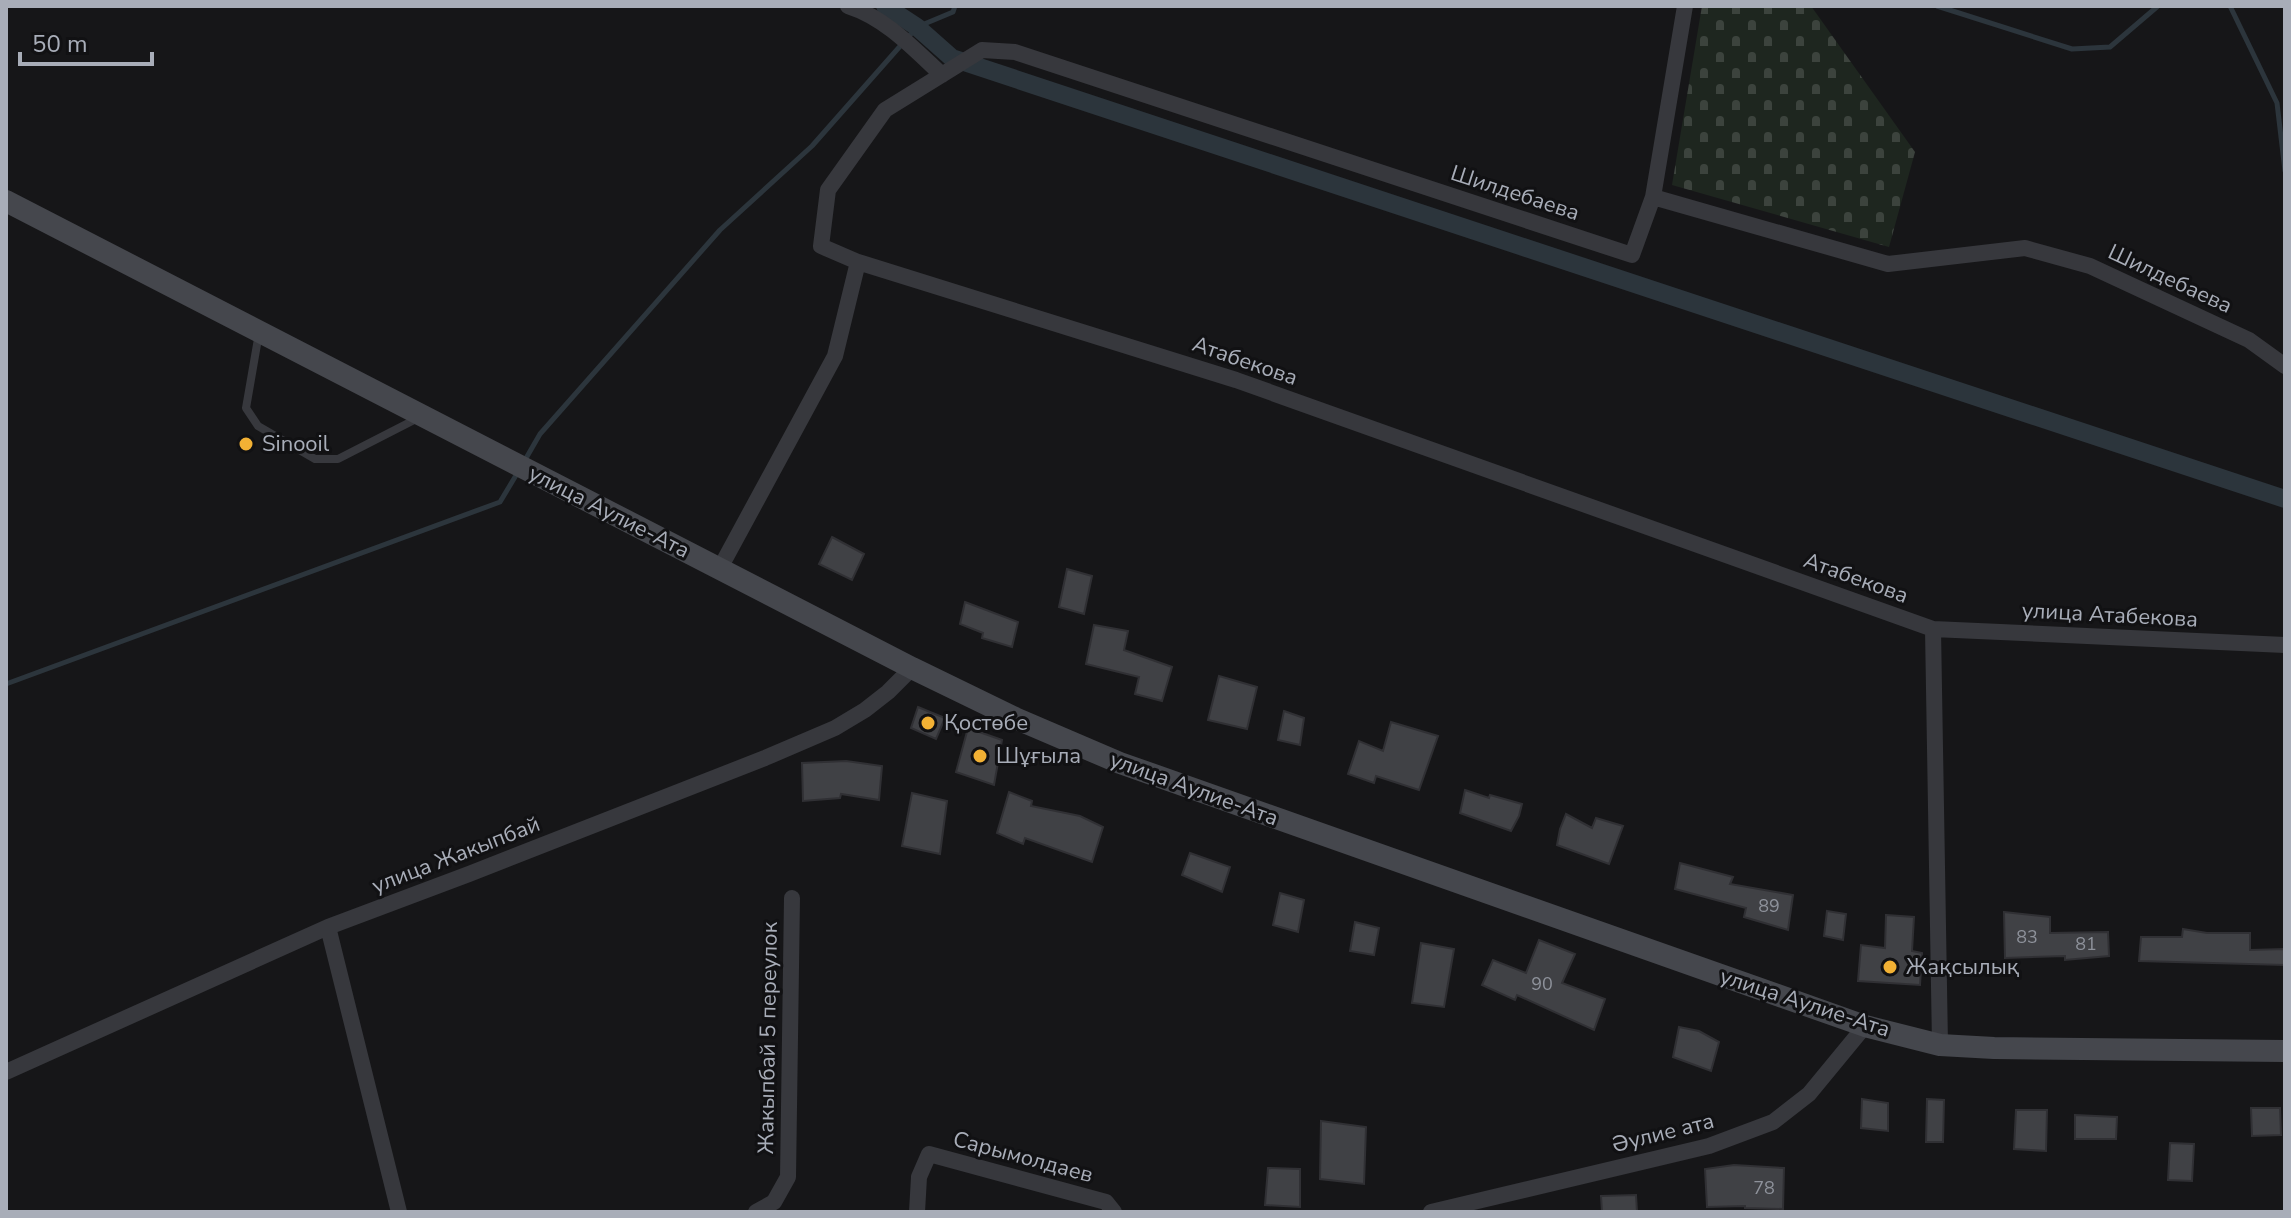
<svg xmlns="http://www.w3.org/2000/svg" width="2291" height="1218" font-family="'Nunito Sans',sans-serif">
<defs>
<pattern id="cemetery-stones" width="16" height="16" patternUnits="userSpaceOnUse" patternTransform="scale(2)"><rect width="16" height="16" fill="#1e261f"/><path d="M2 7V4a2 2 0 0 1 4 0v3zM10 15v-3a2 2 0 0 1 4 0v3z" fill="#3c433d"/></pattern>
</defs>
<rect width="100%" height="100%" fill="#161618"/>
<path fill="url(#cemetery-stones)" d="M1702 6H1811L1915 152 1889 247 1672 185Z"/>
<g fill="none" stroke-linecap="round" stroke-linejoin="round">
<path stroke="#2c353c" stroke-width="5" d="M1937 6 2072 49 2110 47 2158 6
M2230 6 2277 103 2285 171
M525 460 540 434 720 230 812 146 917 27 953 12 955 6
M6 684 500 502 518 472"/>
<path stroke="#2c353c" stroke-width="18" d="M885 6 917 27 952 58 2285 499"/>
</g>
<path fill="#404145" stroke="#303034" stroke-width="2" d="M832 537 864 554 852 580 819 564Z
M1067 569 1092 576 1084 614 1059 607Z
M965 602 1018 622 1012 647 982 638 983 633 960 624Z
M1094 625 1128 631 1124 650 1172 667 1162 701 1135 694 1139 677 1086 664Z
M1219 676 1257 687 1247 729 1208 720Z
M918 707 945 718 936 739 911 728Z
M1284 711 1304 718 1300 745 1278 740Z
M1391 722 1438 736 1419 790 1376 776 1374 783 1348 774 1359 741 1383 751Z
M968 728 1002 740 994 785 956 772Z
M846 761 882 766 879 800 841 794 840 798 803 801 802 763Z
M1465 790 1489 798 1490 795 1522 804 1519 816 1511 831 1460 813Z
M1009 792 1032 801 1031 806 1080 816 1103 827 1092 862 1025 838 1023 844 997 833Z
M912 793 947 801 940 854 902 846Z
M1566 814 1592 828 1596 818 1623 826 1609 864 1557 845 1560 829Z
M1190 853 1230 867 1222 892 1182 875Z
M1680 863 1733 877 1730 884 1793 895 1788 930 1744 917 1746 908 1675 889Z
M1280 893 1304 900 1298 932 1273 925Z
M1827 911 1846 914 1843 940 1824 936Z
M2004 912 2050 917V933L2108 932 2109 956 2065 960V956L2005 958Z
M1886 915 1914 917 1912 951 1922 953 1920 985 1858 981 1861 945 1885 948Z
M1355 922 1379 928 1374 955 1350 951Z
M2183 929 2207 933H2250V950L2285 949V965L2139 961 2141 937H2182Z
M1539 940 1575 954 1562 983 1605 999 1594 1030 1517 995 1515 1000 1482 985 1493 960 1526 973Z
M1421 943 1454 949 1444 1007 1412 1003Z
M1679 1027 1699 1031 1719 1042 1711 1071 1673 1057Z
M1862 1099 1888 1103V1131L1861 1128Z
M1927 1099 1944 1100 1943 1142H1926Z
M2251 1108H2280L2281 1135 2252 1136Z
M2016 1110H2047L2046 1151 2014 1149Z
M2075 1115 2117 1117 2116 1139H2075Z
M1321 1121 1366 1127 1364 1184 1320 1179Z
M2170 1143 2194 1144 2192 1181 2168 1180Z
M1734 1165 1784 1168 1783 1209 1745 1208V1206L1707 1207 1705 1169Z
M1268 1168 1300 1169V1207L1265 1205Z
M1636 1195 1637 1212H1602L1601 1196Z"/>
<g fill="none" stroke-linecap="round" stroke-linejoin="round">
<path stroke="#37383d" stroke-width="8" d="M259 333 246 408 258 426 315 459H338L420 417"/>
<path stroke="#37383d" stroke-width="16" d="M848 6C886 18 914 49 942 75
M1653 197 1685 6
M858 262 821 246 828 190 885 110 982 50 1015 52 1632 255 1653 197 1888 264 2025 248 2090 266 2249 340 2285 366
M719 570 835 356 858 262 1236 380 1933 629 2285 645
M1933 629 1940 1045
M328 927 399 1212
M6 1072 328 927 469 874 765 758 835 728 865 710 888 692 912 668
M756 1212 774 1202 788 1177 792 898
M917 1212 919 1177 929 1154 1106 1202 1114 1212
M1431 1212 1709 1146 1773 1122 1809 1094 1865 1026"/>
<path stroke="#45474d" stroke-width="22" d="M6 201 912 668 1015 718 1120 763 1865 1026 1940 1045 1994 1048 2285 1051"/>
</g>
<g fill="#f2b134" stroke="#111113" stroke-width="3">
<circle cx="246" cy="444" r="8"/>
<circle cx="928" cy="723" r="8"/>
<circle cx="980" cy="756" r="8"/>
<circle cx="1890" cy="967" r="8"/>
</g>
<g text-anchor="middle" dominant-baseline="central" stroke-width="6" stroke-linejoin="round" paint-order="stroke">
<g font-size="18" fill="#8e929b">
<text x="1769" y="906">89</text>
<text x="2027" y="937">83</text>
<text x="2086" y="944">81</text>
<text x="1542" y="984">90</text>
<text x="1764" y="1188">78</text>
</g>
<g font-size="22" fill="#a8adb8" stroke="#111113">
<text transform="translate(1515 193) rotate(18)">Шилдебаева</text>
<text transform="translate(2170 279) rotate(25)">Шилдебаева</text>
<text transform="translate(1245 361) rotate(19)">Атабекова</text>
<text transform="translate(609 512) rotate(27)">улица Аулие-Ата</text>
<text transform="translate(1856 578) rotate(20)">Атабекова</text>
<text transform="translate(2110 615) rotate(3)">улица Атабекова</text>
<text transform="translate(1194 789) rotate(20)">улица Аулие-Ата</text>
<text transform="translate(456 855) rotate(-21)">улица Жакыпбай</text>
<text transform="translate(1805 1003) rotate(18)">улица Аулие-Ата</text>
<text transform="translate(768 1038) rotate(-89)">Жакыпбай 5 переулок</text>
<text transform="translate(1663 1133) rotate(-14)">Әулие ата</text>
<text transform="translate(1023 1157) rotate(15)">Сарымолдаев</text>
</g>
<g font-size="22" fill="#a8adb8" stroke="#111113" text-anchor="start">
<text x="262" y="444">Sinooil</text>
<text x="944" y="723">Қостөбе</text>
<text x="996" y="756">Шұғыла</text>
<text x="1906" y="967">Жақсылық</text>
</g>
</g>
<rect width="2291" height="1218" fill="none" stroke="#a8adb8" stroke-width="16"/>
<path d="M20 52v12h132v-12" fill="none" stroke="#a8adb8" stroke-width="4"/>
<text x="32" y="52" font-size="24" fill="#a8adb8" stroke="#111113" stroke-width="6" paint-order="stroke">50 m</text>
</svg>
